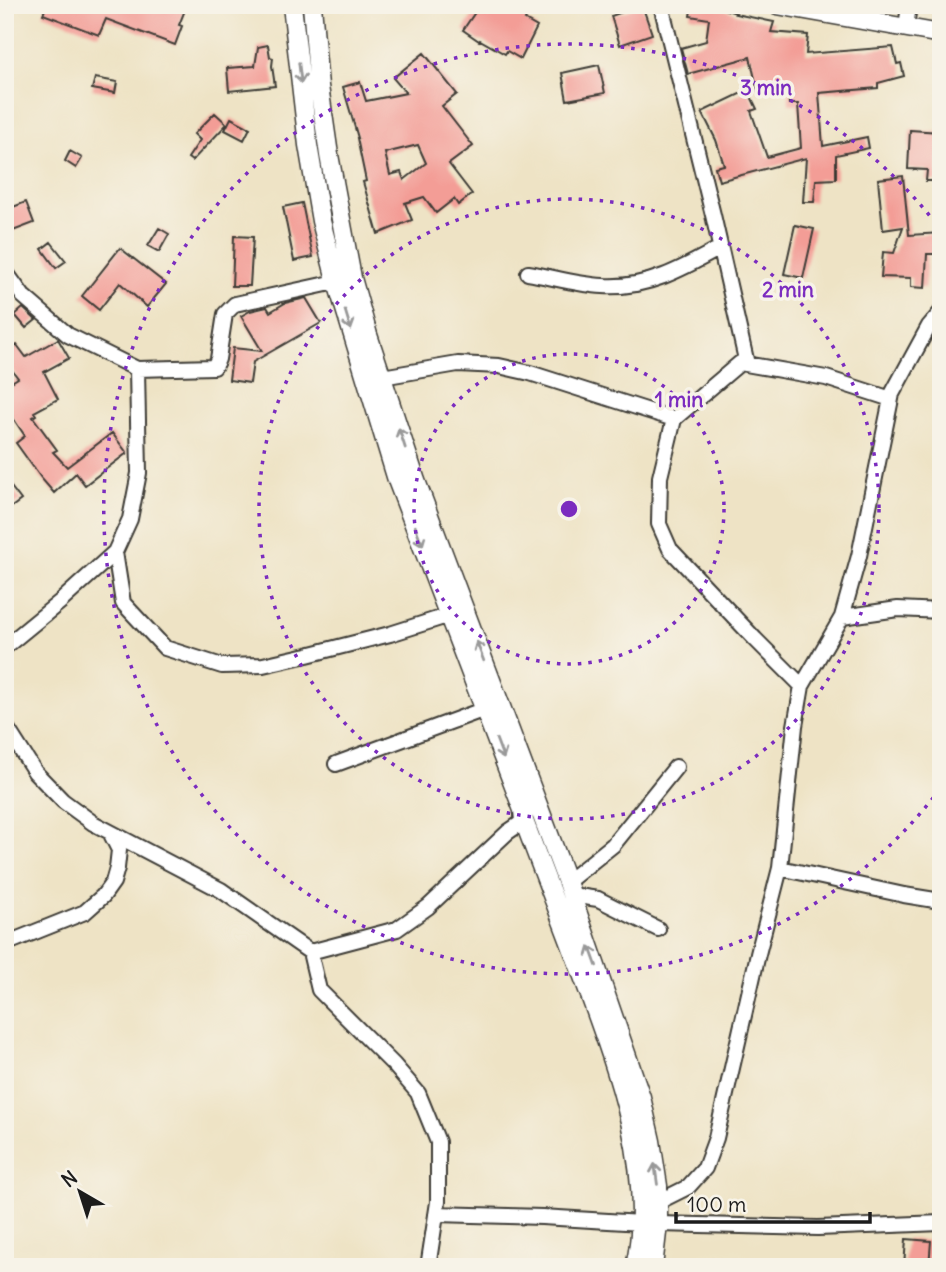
<svg xmlns="http://www.w3.org/2000/svg" width="946" height="1272" font-family="Delius,sans-serif">
<rect width="100%" height="100%" fill="#f7f3e8"/>
<filter id="ink" filterUnits="userSpaceOnUse"><feTurbulence type="fractalNoise" baseFrequency=".0143" numOctaves="2"/><feDisplacementMap in="SourceGraphic" scale="14" xChannelSelector="R" yChannelSelector="G"/><feConvolveMatrix kernelMatrix="1 2 1 2 8 2 1 2 1" color-interpolation-filters="sRGB"/></filter>
<filter id="wash" filterUnits="userSpaceOnUse"><feTurbulence type="fractalNoise" baseFrequency=".00686" numOctaves="4" result="noise"/><feDisplacementMap in="SourceGraphic" scale="28" xChannelSelector="R" yChannelSelector="G"/><feGaussianBlur stdDeviation="1.57" result="paint"/><feColorMatrix in="noise" values="0 0 0 0 0 0 0 0 0 0 0 0 0 0 0 0 0 1.4 0 .05"/><feComposite in="paint" operator="in"/></filter>
<g filter="url(#wash)">
<rect width="100%" height="100%" fill="#eee3c5"/>
<g id="blocks">
<path fill="#f39d96" fill-rule="evenodd" d="M47 5H187L179 25 182 26 175 45 106 19 99 35 43 14Z
M480 5H523L531 10 525 20 537 27 521 59 507 51 505 54 480 40 479 41 463 30Z
M642 5 652 34 620 45 611 16Z
M692 5 724 9 736 13 735 14 774 22 771 32 808 35 806 54 893 47 897 64 901 63 904 76 878 83V88L819 93 823 146 867 137 869 148 836 155V179L816 180 814 202H803L806 158 719 181 715 167 724 165 716 140 702 112 748 90 757 109 751 111 767 157 801 148 798 104H789L788 85 758 92 750 57 688 74 681 48 706 41 709 19 690 16Z
M268 45 270 57 273 58 272 66 275 86 229 91 227 68 255 66 258 47Z
M424 53 457 94 442 106 473 146 449 164 472 194 458 205 454 199 436 213 424 197 405 203 412 220 378 234 363 182 366 181 357 138H358L343 87 360 82 366 101 406 93 393 78ZM418 145 426 163 404 180 401 172 390 175 385 153Z
M599 65 605 93 567 100 562 73Z
M95 78 117 82 115 93 92 89Z
M215 113 227 124 192 161 188 158 200 140 194 134Z
M231 118 250 128 244 140 225 130Z
M910 130 940 132 937 181H926L927 170 908 169Z
M70 151 82 158 76 168 65 161Z
M903 176 909 235 941 233V254H927L925 288 911 287V278L881 277 883 252 894 253 903 227 883 230 878 179Z
M26 202 34 223 5 234V210Z
M302 203 313 257 294 261 283 207Z
M795 225 814 229 803 278 784 274Z
M159 228 169 234 159 252 148 246Z
M234 236 253 237 250 286H232Z
M51 242 66 261 56 268 42 249Z
M120 248 166 284 147 307 120 283 99 310 82 296Z
M306 298 321 323 253 362 250 383 229 380 233 348 262 351 241 316 250 311 267 307 270 312 285 303Z
M23 308 36 320 26 328 15 315Z
M58 339 69 358 44 372 58 399 34 412 36 415 33 417 57 450 53 452 67 467 112 433 127 453 85 485 76 473 54 493 41 478 16 443 25 436 5 406V386L18 378 5 361V353L17 345 26 357Z
M5 479 21 500 5 512Z
M906 1239 931 1241 929 1267H904Z"/>
</g>
</g>
<g filter="url(#ink)">
<use href="#blocks" fill-opacity="0" stroke="#3c3a35" stroke-width="2"/>
<g fill="none" stroke-linecap="round" stroke-linejoin="round">
<g stroke="#3c3a35" stroke-width="18">
<path id="minor" d="M661 5 713 215 747 364
M869 21 873 5
M906 28 909 5
M5 271 23 296 68 335 137 369
M528 273C552 277 579 285 603 286 647 289 684 268 720 248
M382 377 458 364 499 366 530 373 674 419
M115 552 123 603 165 648 222 666 263 665 307 655 390 634 450 615
M842 617 898 609 941 611
M5 647 60 602 115 552 130 519 139 473 137 369 214 367 218 359 225 314 235 304 336 282
M802 686 755 639 670 549 659 524 660 477 674 419 740 363 826 378 891 399
M5 725 35 772 63 801 93 823 221 890 310 952 397 929 428 907 508 832 524 821
M336 764 485 709
M780 868 904 895 941 901
M567 882 613 845 676 767
M571 895 598 899 658 929
M5 944 85 912 103 896 113 882 117 868 119 850 110 832
M310 952 319 990 394 1065 418 1093 438 1142V1202L428 1267
M658 1202 688 1187 705 1168 716 1138 758 954 780 868 795 726 802 686 842 617 859 556 892 394 929 326 941 312
M436 1214 542 1217 658 1224 818 1228 941 1223"/>
</g>
<g stroke="#3c3a35" stroke-width="21">
<path id="major" d="M292 5 308 145 321 221 335 276 397 480 523 810 524 821C543 871 562 921 581 971 614 1061 657 1169 635 1267
M312 5 319 86 329 155 352 278 368 335 416 481 567 882 641 1097 651 1141 658 1186V1224L653 1267
M777 5 941 34"/>
</g>
<use href="#minor" stroke="#fff" stroke-width="14"/>
<use href="#major" stroke="#fff" stroke-width="18"/>
</g>
<defs><path id="oneway-shaft" d="M-6 0H5M1.5-3L5.5 0L1.5 3" fill="none" stroke-width="1.6" stroke-linecap="round" stroke-linejoin="round" transform="scale(1.75)"/></defs>
<g stroke="#999">
<use href="#oneway-shaft" transform="translate(300 73) rotate(83)"/>
<use href="#oneway-shaft" transform="translate(348 320) rotate(73)"/>
<use href="#oneway-shaft" transform="translate(402 438) rotate(-108)"/>
<use href="#oneway-shaft" transform="translate(419 536) rotate(69)"/>
<use href="#oneway-shaft" transform="translate(480 651) rotate(-111)"/>
<use href="#oneway-shaft" transform="translate(500 749) rotate(69)"/>
<use href="#oneway-shaft" transform="translate(593 956) rotate(-110)"/>
<use href="#oneway-shaft" transform="translate(656 1174) rotate(-98)"/>
</g>
</g>
<g fill="none" stroke="#7b2cbf" stroke-width="3.5" stroke-dasharray="3.5 7">
<circle cx="569" cy="509" r="155"/>
<circle cx="569" cy="509" r="310"/>
<path d="M940 789A465 465 0 1 1 940 229"/>
</g>
<circle cx="569" cy="509" r="10" fill="#7b2cbf" stroke="#f7f3e8" stroke-width="3.5"/>
<g font-size="21" text-anchor="middle" font-weight="bold" fill="#7b2cbf" stroke="#f7f3e8" stroke-width="7" stroke-linejoin="round" paint-order="stroke">
<text x="766" y="95">3 min</text>
<text x="788" y="297">2 min</text>
<text x="679" y="407">1 min</text>
</g>
<rect width="946" height="1272" fill="none" stroke="#f7f3e8" stroke-width="28"/>
<g transform="translate(80 1192) rotate(321)" stroke="#f7f3e8" stroke-width="5" paint-order="stroke">
<path d="M0-5L12 26L0 18L-12 26Z" fill="#1c1c1c"/>
<text y="-10" font-size="19" font-weight="bold" text-anchor="middle" fill="#1c1c1c">N</text>
</g>
<path d="M676 1212v10h194v-10" fill="none" stroke="#1c1c1c" stroke-width="3.5"/>
<text x="687" y="1212" font-size="21" fill="#1c1c1c" stroke="#f7f3e8" stroke-width="5" paint-order="stroke">100 m</text>
</svg>
